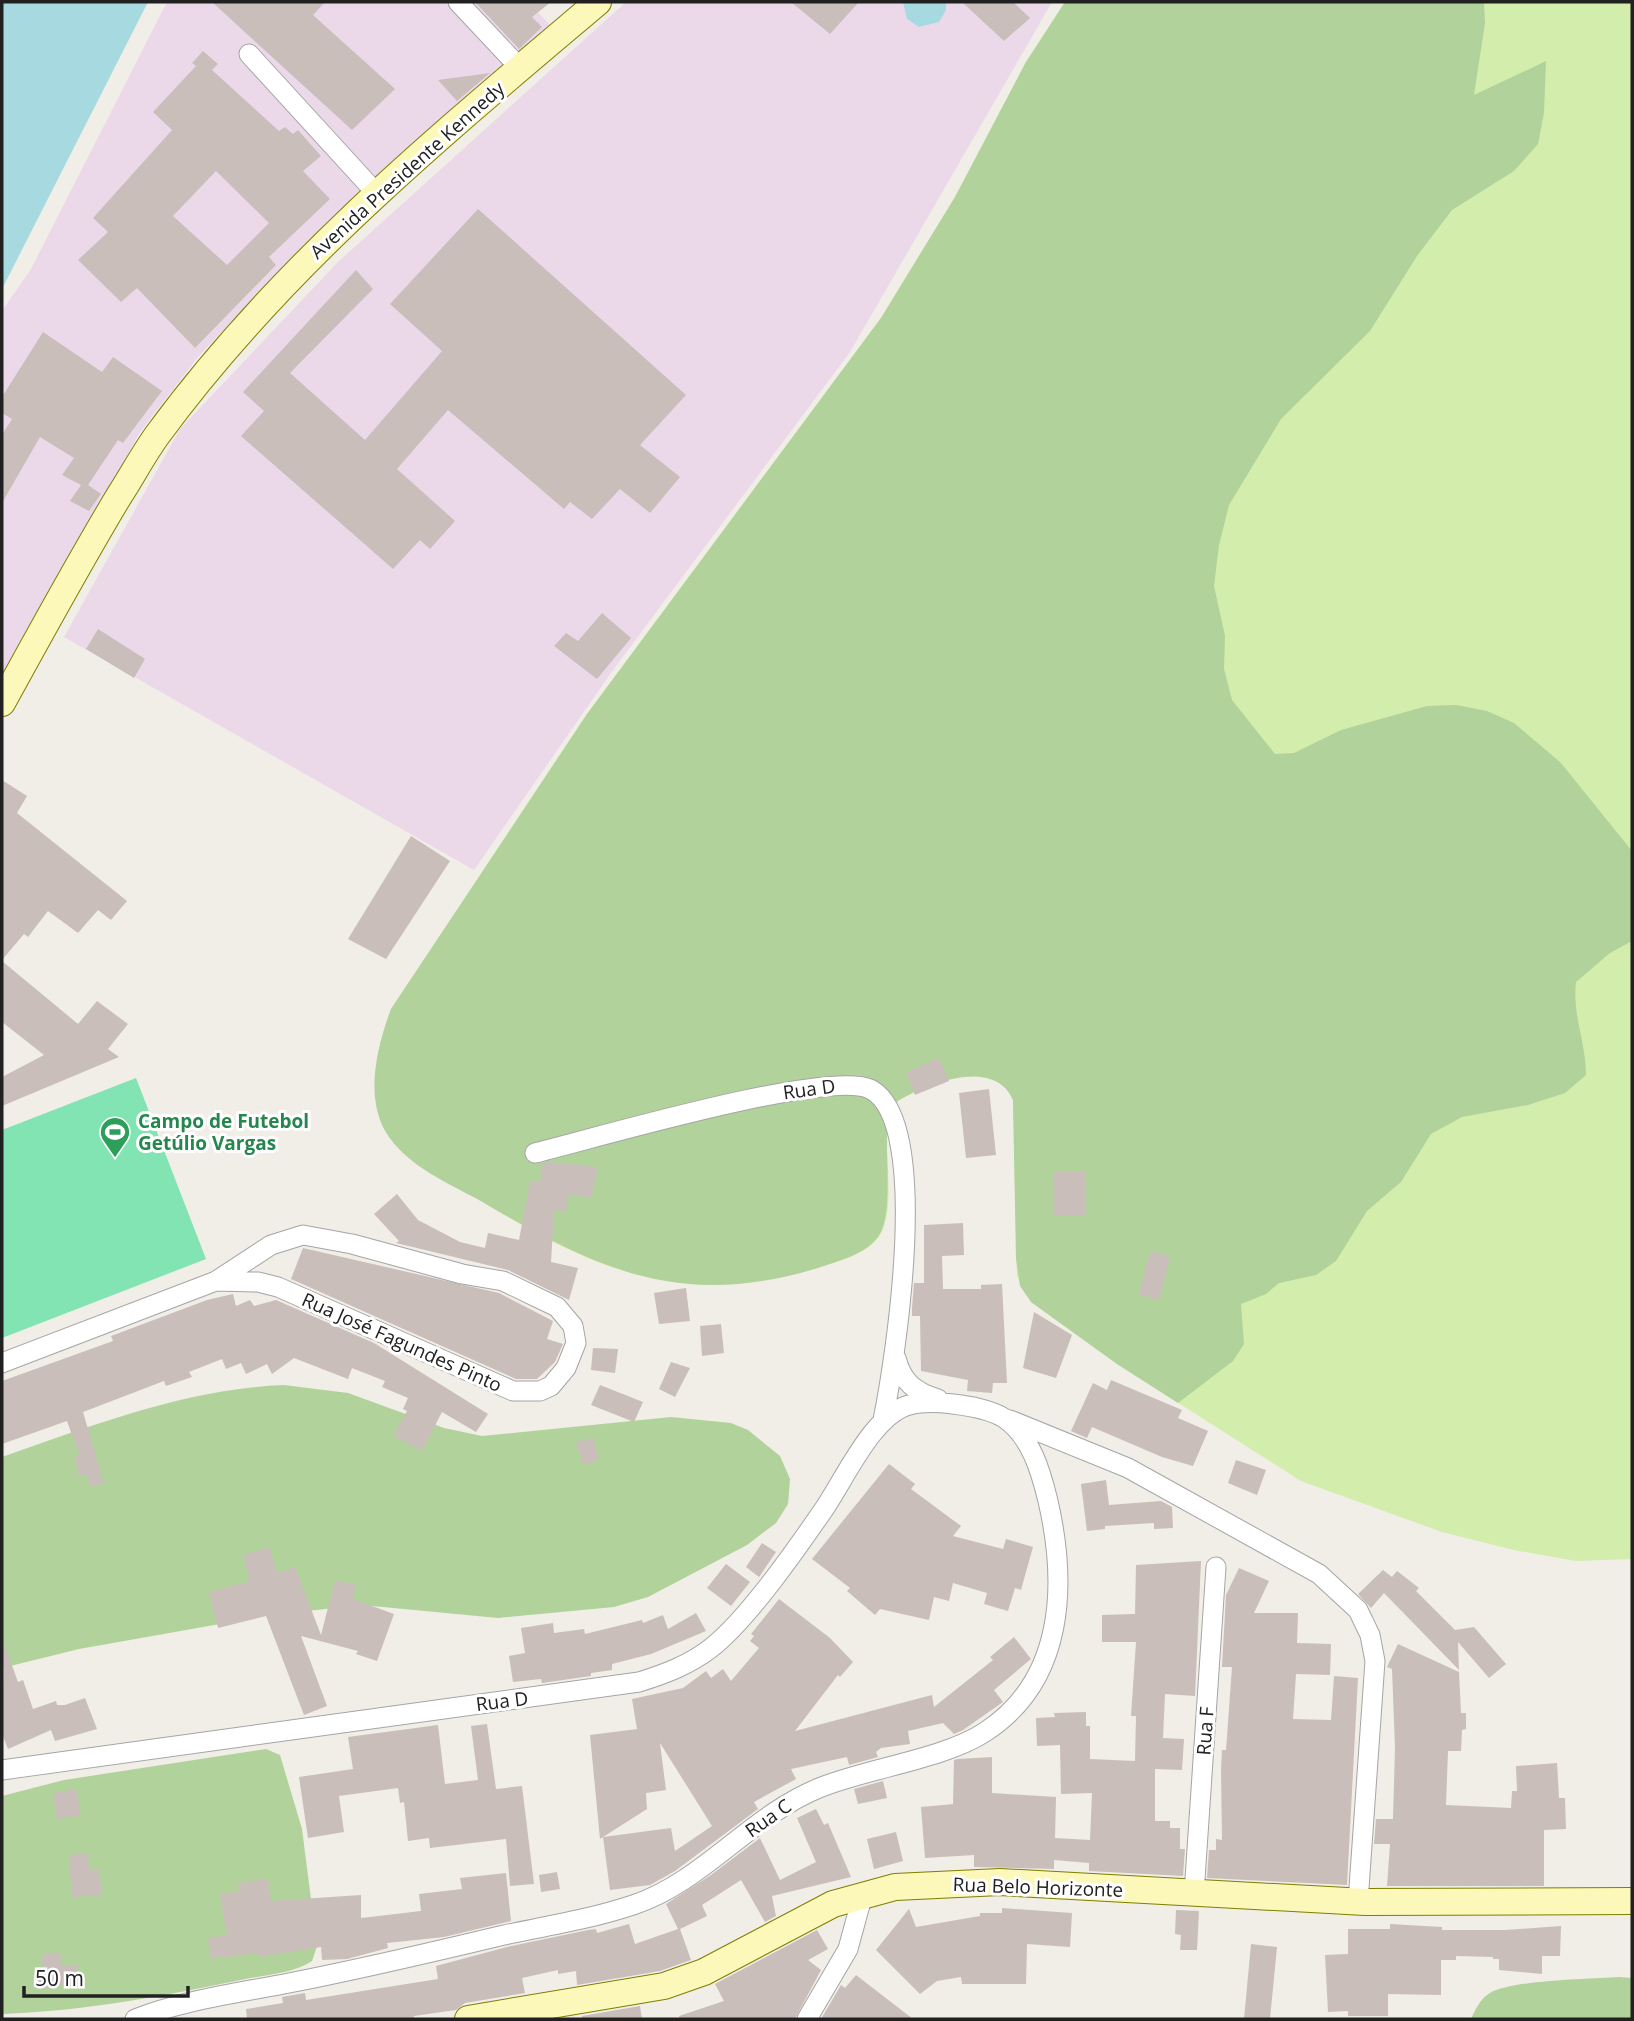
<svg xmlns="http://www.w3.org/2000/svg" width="1634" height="2021" font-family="'Open Sans',sans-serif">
<rect width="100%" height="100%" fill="#f1ede7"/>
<path fill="#ebd9e9" d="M167 2H528L554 29 288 262 198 357 140 432 2 682V311L31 269Z
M626 2H1052L850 352 613 670 474 870 64 637 180 429 338 262Z"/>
<path fill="#d3edac" d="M1065 2H1632V1559L1576 1561 1514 1550 1442 1532 1301 1481 1117 1364 1031 1302 1017 1276 1013 1100C994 1054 917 1086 889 1107 881 1144 896 1196 883 1229 873 1254 839 1261 816 1268 643 1321 544 1237 403 1153 365 1109 372 1061 391 1009L587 714 881 318 955 197 1026 62Z"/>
<path fill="#b1d29a" d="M1065 2H1484L1485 23 1474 95 1546 61 1544 113 1538 144 1514 171 1452 210 1417 256 1370 331 1281 419 1229 505 1219 545 1214 586 1225 636 1224 669 1232 700 1275 754 1294 753 1341 730 1427 706 1456 705 1487 711 1514 723 1561 763 1632 851V941L1610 953 1576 982C1572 1014 1586 1043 1586 1075L1565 1093 1528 1105 1462 1117 1431 1134 1401 1182 1367 1211 1336 1261 1316 1275 1279 1283 1266 1294 1241 1304 1244 1344 1233 1361 1178 1403 1117 1364 1031 1302 1020 1286 1016 1259 1013 1100C994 1054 917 1086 889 1107 882 1140 896 1213 878 1237 864 1255 838 1261 818 1268 680 1310 596 1269 479 1200 448 1183 410 1167 389 1137 363 1100 377 1047 391 1009L587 714 881 318 955 197 1026 62Z
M284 1385 348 1393 444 1428 482 1436 671 1417 731 1423 748 1430 780 1456 790 1479 788 1504 776 1523 747 1545 648 1597 614 1607 498 1618 362 1605 270 1615 158 1635 79 1649 2 1668V1457C94 1425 186 1389 284 1385Z
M266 1749 280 1755 302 1829 317 1946 312 1961C294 1973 266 1975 245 1979 164 1996 85 2011 2 2014V1796L64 1780Z
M1619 1977 1632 1978V2019H1471C1475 2010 1480 1999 1490 1993 1512 1980 1590 1979 1619 1977Z"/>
<path fill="#82e3b3" d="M136 1078 206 1259 2 1338V1130Z"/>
<path fill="#a6dae0" d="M2 2H148L2 289Z
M903 2H946V10L939 22 919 27 907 19Z"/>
<path fill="#c9beba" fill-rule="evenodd" d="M212 2H325L313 15 395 89 352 130Z
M475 2H551L532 17 542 27 519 49Z
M791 2H859L830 34Z
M962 2H1013L1030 18 1004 41Z
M203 51 218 64 212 70 279 131 285 127 293 134 298 130 321 156 303 171 330 199 269 257 276 265 195 348 137 288 121 302 78 260 108 232 93 218 172 130 153 112 196 66 192 63ZM216 171 269 223 227 265 173 216Z
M490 73 457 101 438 80Z
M478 209 686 395 640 445 680 477 650 513 620 489 592 519 570 502 564 509 448 410 397 469 455 521 430 549 420 540 393 569 241 436 264 411 243 392 356 270 373 289 290 373 365 440 442 351 390 304Z
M43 332 102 372 113 357 162 391 123 443 118 440 88 485 101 494 89 511 70 501 81 485 62 475 74 458 40 437 2 503V435L12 419 2 413V397Z
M602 613 631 638 597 679 554 646 566 633 578 641Z
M98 629 145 659 134 678 86 649Z
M2 780 27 796 17 813 127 901 111 920 98 910 78 933 48 911 28 937 24 934 2 960Z
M411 836 450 861 386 959 348 939Z
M2 961 78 1024 97 1001 128 1024 108 1049 119 1057 2 1106V1077L44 1055 2 1022Z
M939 1058 949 1081 915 1095 906 1072Z
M989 1089 996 1155 966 1158 959 1093Z
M550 1162 598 1167 591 1198 569 1194 565 1212 554 1210 551 1262 578 1268 569 1300 508 1270 396 1243 399 1241 374 1214 397 1194 418 1220 460 1242 485 1248 488 1233 519 1240 530 1182H540L542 1164Z
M1054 1172H1085V1216L1053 1215Z
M963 1223 964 1255 942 1256 943 1289H981V1285L1002 1284 1007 1383H993L992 1393 967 1391 968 1380 921 1371 920 1316H912V1308L914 1283H924V1225Z
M303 1248 499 1293 553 1321 547 1339 563 1344 555 1362 537 1379H516L291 1279Z
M1150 1251 1170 1256 1159 1300 1139 1295Z
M686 1288 690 1321 659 1324 654 1293Z
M233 1294 236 1306 250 1300 254 1306 276 1300 374 1343 488 1414 476 1432 442 1412 422 1451 393 1436 407 1411 403 1409 408 1398 382 1387 385 1381 352 1368 348 1379 294 1358 272 1374 267 1364 246 1374 241 1363 226 1369 222 1359 189 1372 192 1377 166 1386 164 1381 83 1412 104 1483 91 1487 86 1474 79 1476 74 1457 79 1455 67 1421 2 1444V1381L113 1341 111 1336 207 1300Z
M1034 1312 1072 1335 1056 1378 1023 1368Z
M721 1324 724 1353 702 1356 700 1326Z
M593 1348 618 1349 615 1373 591 1370Z
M671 1362 690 1368 675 1397 659 1389Z
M1111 1380 1182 1410 1178 1418 1208 1431 1193 1466 1162 1457 1092 1427 1087 1438 1071 1431 1093 1383 1107 1390Z
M600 1385 643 1402 634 1422 591 1405Z
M593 1438 599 1460 583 1465 576 1442Z
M1236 1460 1266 1470 1257 1495 1228 1483Z
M889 1464 915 1484 911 1489 961 1526 953 1536 1003 1549 1006 1539 1033 1547 1021 1590 1015 1588 1008 1611 984 1604 987 1593 953 1583 949 1601 934 1597 929 1620 880 1609 875 1615 847 1591 850 1588 812 1559Z
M1106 1480 1109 1505 1161 1501 1172 1507 1173 1528 1154 1529V1523L1105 1526V1529L1087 1531 1081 1484Z
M762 1543 776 1552 759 1577 746 1567Z
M269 1547 277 1573 295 1567 321 1635 335 1580 356 1585 353 1599 394 1614 377 1661 356 1654 358 1651 301 1636 327 1706 304 1715 266 1616 218 1628 209 1592 250 1581 243 1555Z
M1201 1561 1195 1696 1165 1694 1163 1738 1184 1739 1182 1770 1155 1769V1821H1170V1828H1180V1849H1185L1183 1876 1089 1871V1863L1054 1860V1869L974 1867V1855L925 1858 921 1807 953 1804 954 1760 958 1759 992 1757V1793L1056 1797 1055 1838 1090 1840 1092 1793 1061 1794 1060 1745 1037 1746 1036 1718 1055 1717 1054 1713 1086 1712V1726H1090V1759L1135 1761 1136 1716H1131L1136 1642H1102V1615L1135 1614 1136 1565Z
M726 1564 750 1582 731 1606 707 1588Z
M1239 1568 1269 1581 1254 1613H1298L1297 1643 1331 1644 1330 1675 1296 1674 1293 1719 1331 1720 1334 1676 1358 1678 1347 1885 1207 1878 1209 1850H1216V1839L1222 1840 1221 1770 1222 1750H1226L1232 1667H1222L1226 1595Z
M1383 1570 1392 1577 1397 1571 1419 1588 1416 1591 1455 1630 1474 1627 1506 1664 1489 1678 1458 1642 1459 1670 1384 1593 1371 1608 1358 1594Z
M779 1599 830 1638 853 1662 840 1677 838 1675 795 1731 932 1695 934 1707 993 1660 990 1657 1014 1637 1031 1659 994 1690 1003 1702 963 1730 954 1734 943 1723 908 1731 910 1744 881 1748 876 1752 878 1757 849 1765 847 1757 791 1769 796 1779 754 1802 758 1809 675 1871 650 1885 610 1890 603 1837 671 1828 675 1851 712 1826 660 1743 666 1790 646 1793 647 1809 600 1839 590 1735 637 1729 632 1699 683 1688 706 1671 711 1678 723 1669 731 1681 759 1648 750 1641 754 1636 751 1634Z
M696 1613 706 1631 651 1654 612 1664V1670L591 1673V1676L542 1683 541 1679 513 1682 509 1656 525 1653 521 1628 553 1623 554 1633 584 1629 585 1634 642 1620 643 1623 663 1615 668 1629Z
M4 1643 18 1682 23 1680 33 1709 56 1701 57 1705H65L85 1698 97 1729 55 1741 51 1730 8 1749 2 1734Z
M1398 1644 1459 1672 1461 1713H1466V1729L1462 1730 1461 1751H1448L1446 1805 1511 1808 1512 1791H1517L1516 1766 1557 1763 1559 1798H1565L1566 1829 1544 1830V1886H1387L1390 1844H1374L1376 1819H1393L1395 1748 1392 1669 1387 1667Z
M487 1724 496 1789 522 1786 534 1884 510 1886 506 1839 430 1848 429 1838 408 1841 404 1802 400 1803 398 1788 339 1796 344 1832 308 1838 299 1777 353 1769 348 1737 438 1725 445 1784 478 1780 471 1726Z
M883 1781 887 1798 858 1804 854 1789Z
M76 1789 81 1816 57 1819 53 1793Z
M816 1809 824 1825 828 1823 851 1877 772 1896 776 1916 765 1922 741 1880 702 1905 707 1916 680 1929 691 1960 660 1971 577 1985 576 1971 558 1974V1970L522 1978 525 1993 465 2003 456 2010 414 2016V2019H247L246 2009 283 2003 282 1997 305 1993 306 2000 438 1979 436 1966 507 1947 588 1930 596 1929 597 1933 629 1924 635 1944 678 1929 666 1904 711 1875 760 1838 780 1880 816 1862 797 1818Z
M896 1832 903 1861 874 1869 867 1839Z
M88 1853 89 1870H99L102 1895 72 1897 69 1855Z
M557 1872 560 1889 541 1892 539 1875Z
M506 1873 511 1921 444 1937 387 1943 388 1948 347 1959 322 1960 321 1947 259 1957 258 1953 211 1959 208 1938 227 1935 220 1894 239 1891 238 1883 268 1879 271 1901 361 1895V1918L421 1911 419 1894 462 1889 460 1878Z
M1002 1908 1072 1913 1070 1947 1027 1944 1026 1984H962L961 1977 937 1981 920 1994 876 1950 909 1909 916 1927 980 1916V1913H1002Z
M1176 1910 1199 1911 1197 1950H1180L1181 1935 1175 1934Z
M1390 1924 1442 1927V1930H1505L1561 1926 1560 1956H1542V1974L1499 1970V1959H1493V1957L1456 1956V1960H1441V1995L1388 1994V2016H1348V2011L1328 2012 1325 1955 1348 1954V1929H1390Z
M817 1930 828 1949 808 1960 821 1970 795 2019H680L679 2016 724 2001 715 1984Z
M1251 1944 1277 1947 1270 2019H1244Z
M60 1952 62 1966 77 1964 79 1982 36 1989 34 1971 43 1970 41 1955Z
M856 1975 913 2019H821L841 1985 845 1988Z
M640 2006 642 2019H582V2016Z"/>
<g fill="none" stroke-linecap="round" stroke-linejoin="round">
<g stroke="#a5a5a5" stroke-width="21">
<path id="street" d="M458 2 520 68
M249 54 377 194
M535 1153C592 1139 829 1069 870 1089 933 1120 895 1361 883 1420
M896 1358C902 1382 915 1392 938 1399
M2 1363 216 1281 271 1245 303 1235 352 1244 462 1274 503 1281 557 1307 573 1326 576 1343 566 1368 551 1386 540 1391H513L278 1287 258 1282 216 1281
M1010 1420 1128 1468 1319 1574 1358 1610 1370 1635 1375 1661 1358 1902
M2 1770 639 1682C665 1674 689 1665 711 1648 747 1620 795 1551 822 1512 844 1481 872 1415 909 1405 924 1401 938 1402 953 1404 969 1406 990 1409 1004 1418 1031 1436 1041 1472 1048 1501 1067 1584 1065 1680 985 1732 944 1759 868 1768 819 1788 750 1816 703 1882 633 1905 591 1919 547 1926 504 1935 433 1952 361 1969 289 1983 238 1993 184 2000 135 2019
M1194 1894 1216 1567
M807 2019 848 1949 863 1894"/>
</g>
<g stroke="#7f7e00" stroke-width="28">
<path id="secondary" d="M2 703C40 634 78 564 119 496 132 476 144 453 158 434 281 266 441 135 598 2
M468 2019 664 1986 704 1972 833 1904 895 1887 1000 1882 1365 1902 1632 1901"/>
</g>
<use href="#street" stroke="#fff" stroke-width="19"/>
<use href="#secondary" stroke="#fcf8ba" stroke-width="26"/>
</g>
<defs>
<g id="stadium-pin" transform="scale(1.575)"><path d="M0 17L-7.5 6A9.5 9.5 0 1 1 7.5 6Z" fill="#2e9e5b" stroke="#fff"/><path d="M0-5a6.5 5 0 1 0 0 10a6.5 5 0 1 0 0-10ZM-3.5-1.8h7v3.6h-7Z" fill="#fff"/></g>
</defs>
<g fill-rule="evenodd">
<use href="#stadium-pin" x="115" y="1132"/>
</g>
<g text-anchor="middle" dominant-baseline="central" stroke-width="6" stroke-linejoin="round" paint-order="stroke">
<g font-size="19" fill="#212121" stroke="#fff">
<text transform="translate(407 170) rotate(-42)">Avenida Presidente Kennedy</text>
<text transform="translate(809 1089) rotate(-8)">Rua D</text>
<text transform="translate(402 1342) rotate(24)">Rua José Fagundes Pinto</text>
<text transform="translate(502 1701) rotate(-7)">Rua D</text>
<text transform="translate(1205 1731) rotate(-86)">Rua F</text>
<text transform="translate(768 1818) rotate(-35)">Rua C</text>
<text transform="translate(1038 1887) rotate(2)">Rua Belo Horizonte</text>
</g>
<g font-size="19" font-weight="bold" fill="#27864d" stroke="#fff" text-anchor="start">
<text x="138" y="1121">Campo de Futebol<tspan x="138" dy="22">Getúlio Vargas</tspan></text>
</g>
</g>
<rect width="1634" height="2021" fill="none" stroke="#212121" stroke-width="7"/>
<path d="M24 1986v10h164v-10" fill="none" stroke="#212121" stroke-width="3.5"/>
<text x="35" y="1986" font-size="21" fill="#212121" stroke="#ffffff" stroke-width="5" paint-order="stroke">50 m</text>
</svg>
